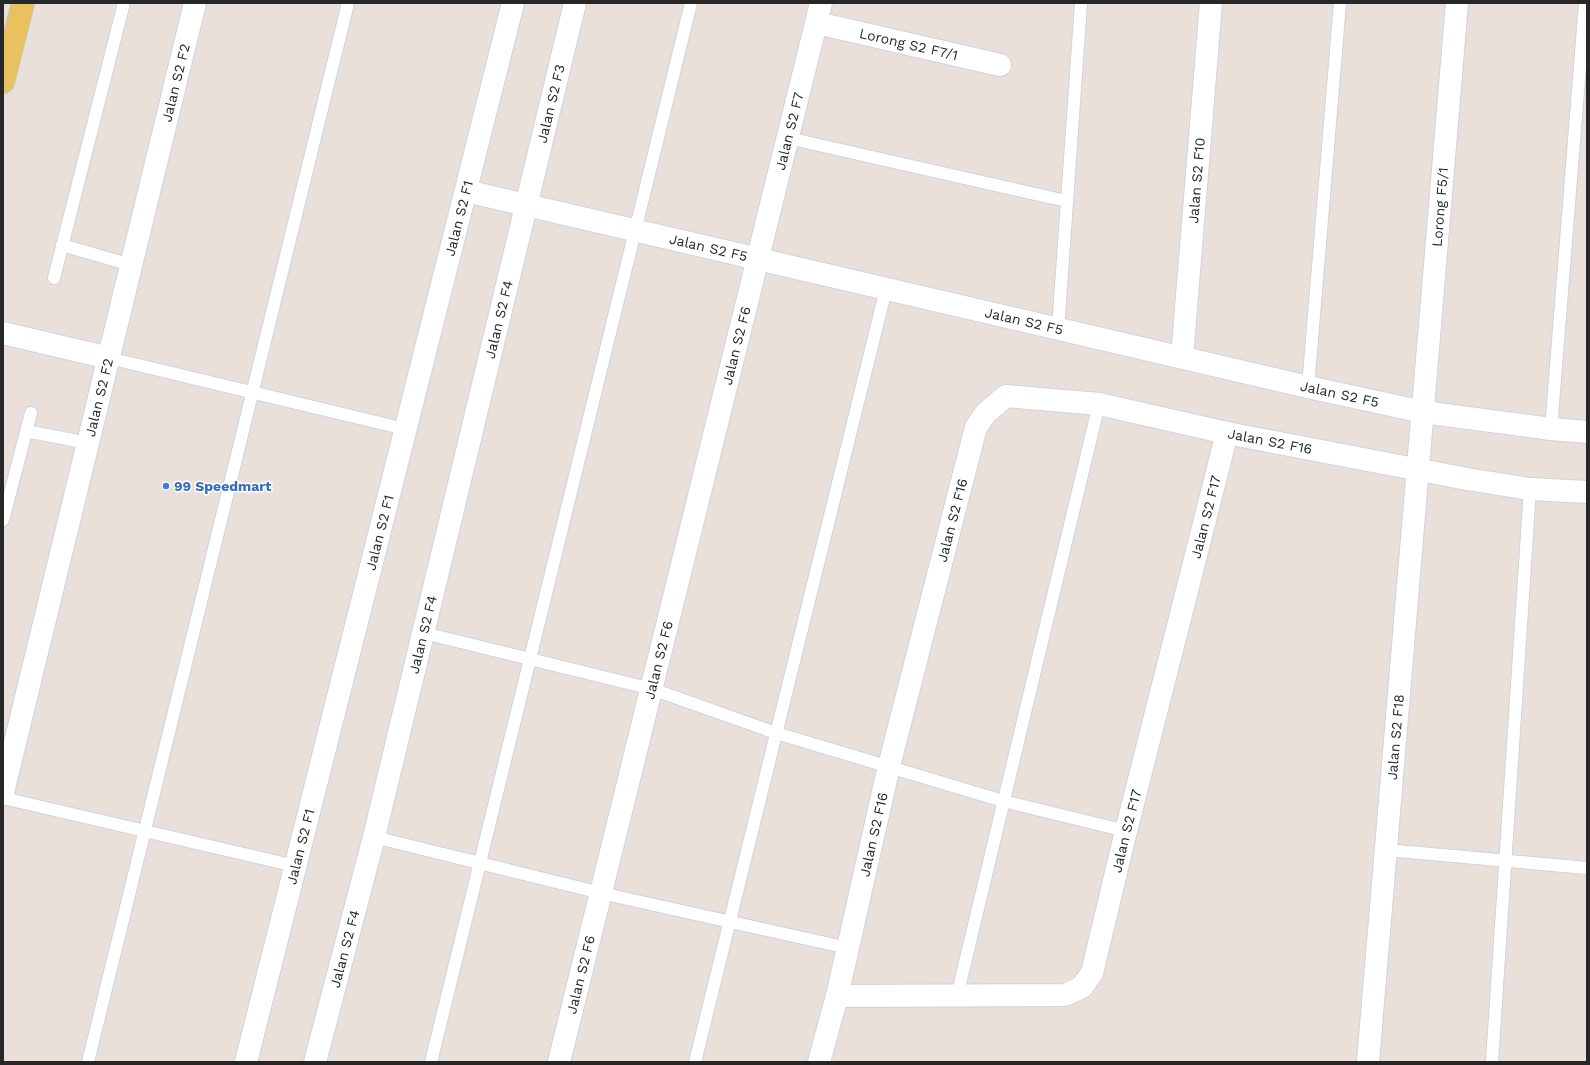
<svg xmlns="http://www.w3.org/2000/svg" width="1590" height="1065" font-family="'Work Sans',sans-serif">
<rect width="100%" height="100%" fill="#e9e1d9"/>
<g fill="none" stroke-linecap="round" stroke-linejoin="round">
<g stroke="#ced3e0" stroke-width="14">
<path id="lane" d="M788 138 1066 201
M62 245 131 265
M54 278 124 3
M1058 329 1081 3
M109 358 405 429
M1308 387 1340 3
M1551 429 1585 3
M26 431 88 443
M3 520 31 413
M424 633 652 689 776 733 1003 801 1126 831
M3 798 295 866
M374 837 601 893 848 948
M1386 850 1587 868
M957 996 1099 404
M88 1062 348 3
M431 1062 691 3
M695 1062 886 289
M1492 1062 1530 489"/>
</g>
<g stroke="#ced3e0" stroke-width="24">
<g id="street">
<path id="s1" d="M817 23 1000 65"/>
<path id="s2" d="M466 191 1308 387 1423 412 1551 429 1587 432"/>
<path d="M3 333 109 358"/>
<path id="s3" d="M1182 357 1211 3"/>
<path id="s4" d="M3 792 195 3"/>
<path id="s5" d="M837 996 1065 995 1082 987 1092 973 1126 831 1227 433"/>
<path id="s6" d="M315 1062 374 837 575 3"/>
<path id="s7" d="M559 1062 821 3"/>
<path id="s8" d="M819 1062 837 996 889 766 976 427 986 413 1006 396 1099 404 1227 433 1467 479 1530 489 1587 492"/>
<path id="s9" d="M1368 1062 1457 3"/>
</g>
</g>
<g stroke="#ced3e0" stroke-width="24">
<g id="secondary">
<path id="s10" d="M246 1062 513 3"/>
</g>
</g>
<g stroke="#c3c3c3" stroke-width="24">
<path id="primary" d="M3 82 23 3"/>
</g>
<use href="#lane" stroke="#fff" stroke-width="12"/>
<use href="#street" stroke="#fff" stroke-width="22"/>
<use href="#secondary" stroke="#fff" stroke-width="22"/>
<use href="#primary" stroke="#e9c25e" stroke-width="22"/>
</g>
<circle fill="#3f7fe0" stroke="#fff" stroke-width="1.5" cx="166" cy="486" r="4"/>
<g text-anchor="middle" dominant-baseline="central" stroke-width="3" stroke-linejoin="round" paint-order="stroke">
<g font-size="14" fill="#272727" stroke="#fff">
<text stroke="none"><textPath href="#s1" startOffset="94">Lorong S2 F7/1</textPath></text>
<text stroke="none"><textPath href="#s4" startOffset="730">Jalan S2 F2</textPath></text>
<text stroke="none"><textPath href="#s6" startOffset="987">Jalan S2 F3</textPath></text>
<text stroke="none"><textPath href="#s7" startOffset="959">Jalan S2 F7</textPath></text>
<text stroke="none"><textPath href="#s3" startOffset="177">Jalan S2 F10</textPath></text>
<text stroke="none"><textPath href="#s9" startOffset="858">Lorong F5/1</textPath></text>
<text stroke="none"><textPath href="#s10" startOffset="870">Jalan S2 F1</textPath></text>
<text stroke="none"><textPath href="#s2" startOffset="249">Jalan S2 F5</textPath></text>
<text stroke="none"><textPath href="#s6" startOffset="765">Jalan S2 F4</textPath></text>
<text stroke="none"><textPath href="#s2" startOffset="573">Jalan S2 F5</textPath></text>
<text stroke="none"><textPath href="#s7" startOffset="738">Jalan S2 F6</textPath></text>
<text stroke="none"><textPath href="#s2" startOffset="897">Jalan S2 F5</textPath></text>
<text stroke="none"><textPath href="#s4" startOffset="406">Jalan S2 F2</textPath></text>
<text stroke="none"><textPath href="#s8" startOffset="966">Jalan S2 F16</textPath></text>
<text stroke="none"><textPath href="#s5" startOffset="734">Jalan S2 F17</textPath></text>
<text stroke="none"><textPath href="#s8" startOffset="558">Jalan S2 F16</textPath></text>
<text stroke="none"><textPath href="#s10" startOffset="546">Jalan S2 F1</textPath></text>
<text stroke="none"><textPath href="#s6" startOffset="441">Jalan S2 F4</textPath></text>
<text stroke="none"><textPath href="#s7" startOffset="414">Jalan S2 F6</textPath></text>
<text stroke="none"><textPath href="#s9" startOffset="326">Jalan S2 F18</textPath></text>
<text stroke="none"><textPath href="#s5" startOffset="410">Jalan S2 F17</textPath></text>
<text stroke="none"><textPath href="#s8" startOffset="234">Jalan S2 F16</textPath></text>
<text stroke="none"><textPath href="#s10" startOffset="222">Jalan S2 F1</textPath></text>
<text stroke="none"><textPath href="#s6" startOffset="117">Jalan S2 F4</textPath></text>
<text stroke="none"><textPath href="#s7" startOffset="90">Jalan S2 F6</textPath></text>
</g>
<g font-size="14" font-weight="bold" fill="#366cbe" stroke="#fff" text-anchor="start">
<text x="174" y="486">99 Speedmart</text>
</g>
</g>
<rect width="1590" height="1065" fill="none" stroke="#272727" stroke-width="8"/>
</svg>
